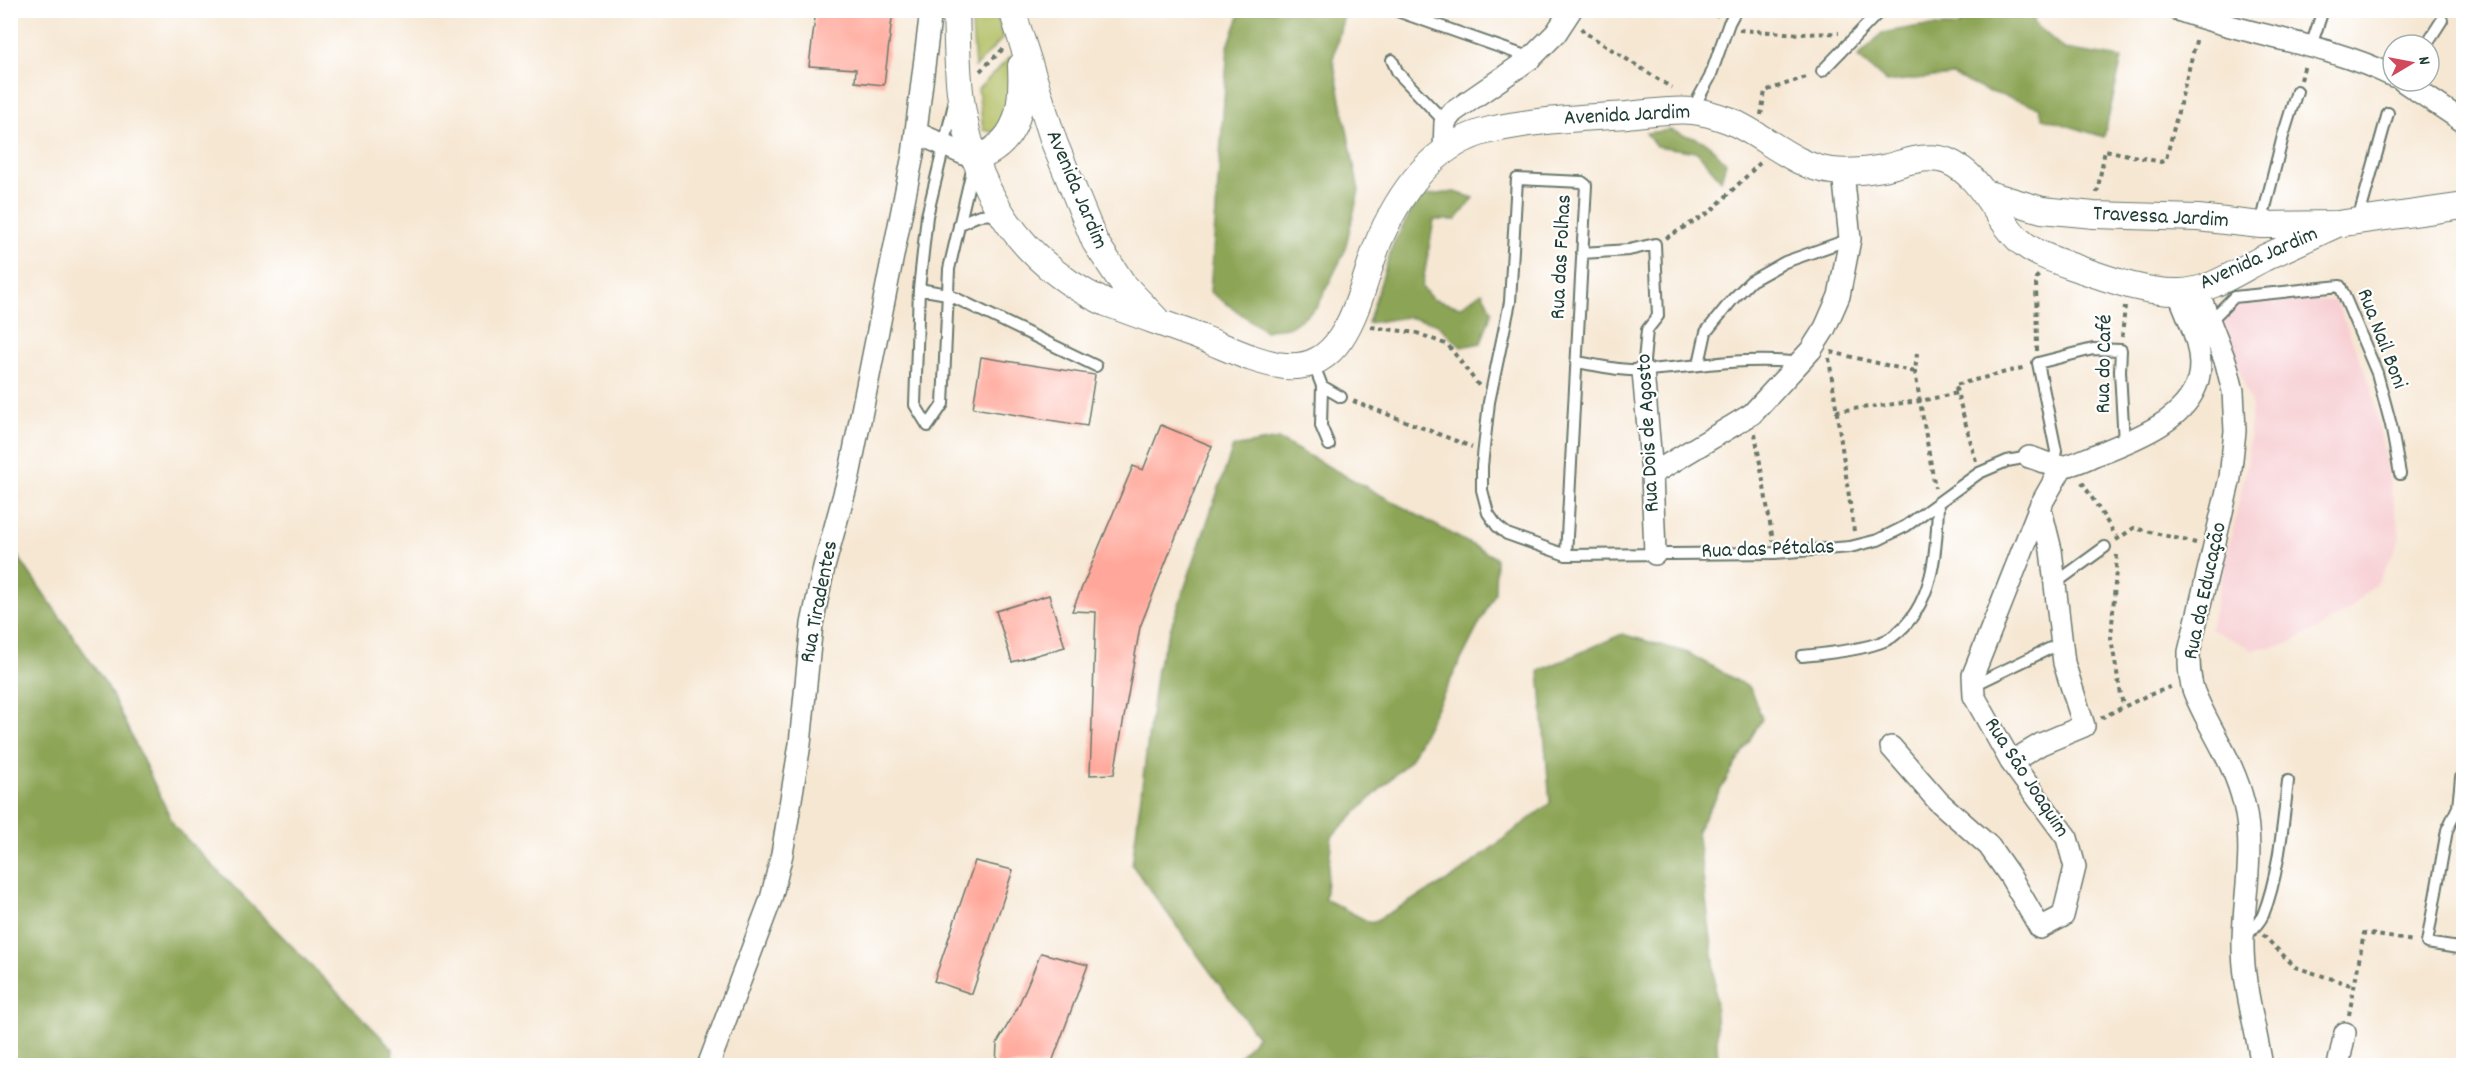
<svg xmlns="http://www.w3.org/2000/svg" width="2474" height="1076" font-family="Dekko,sans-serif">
<rect width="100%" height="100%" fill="#fff"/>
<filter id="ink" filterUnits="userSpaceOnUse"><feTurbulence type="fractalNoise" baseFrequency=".0167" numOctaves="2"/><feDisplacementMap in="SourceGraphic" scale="12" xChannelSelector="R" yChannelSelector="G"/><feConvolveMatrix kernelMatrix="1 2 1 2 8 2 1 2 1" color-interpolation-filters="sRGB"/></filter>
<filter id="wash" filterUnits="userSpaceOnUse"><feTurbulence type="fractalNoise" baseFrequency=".008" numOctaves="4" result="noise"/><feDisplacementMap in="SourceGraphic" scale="24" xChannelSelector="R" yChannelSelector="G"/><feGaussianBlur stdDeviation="1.35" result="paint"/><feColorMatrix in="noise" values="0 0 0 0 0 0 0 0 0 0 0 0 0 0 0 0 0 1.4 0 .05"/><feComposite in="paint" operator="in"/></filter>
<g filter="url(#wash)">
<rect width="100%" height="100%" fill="#f6e7d3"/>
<path fill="#f7cfd3" d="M2336 300 2371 386 2400 535 2398 545 2378 581 2350 609 2316 630 2285 645 2252 649 2210 629 2247 465 2252 407 2222 322 2240 303Z"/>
<path fill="#b0bc5e" stroke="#687c49" stroke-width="1.5" d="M971 11H996L1003 38 975 67Z
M1010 57 1011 90 1006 121 996 133 983 130 978 89Z"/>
<path fill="#8ca455" stroke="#567044" stroke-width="1.5" d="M2035 10 2034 23 2064 49 2122 58 2104 137 2043 118 2039 107 1984 90 1953 75 1887 82 1858 57 1882 33 1920 26H1959L1962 11 1990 18 1991 11Z
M1241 11H1345L1333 59 1359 191 1344 253 1317 307 1292 326 1265 331 1210 292 1228 46Z
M1670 130 1706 142 1726 163 1721 180 1697 152 1656 146 1646 133Z
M1455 192 1474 198 1456 220H1434L1422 287 1432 299 1460 307 1482 292 1492 311 1481 343 1461 347 1436 323 1407 317 1368 323 1393 244 1420 196Z
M1278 439 1496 558 1495 593 1410 760 1332 836 1325 899 1371 923 1454 877 1550 803 1539 671 1622 634 1688 653 1750 688 1762 719 1697 830 1714 962 1718 1065H1233L1257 1036 1132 865 1157 668 1233 447Z
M11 546 108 687 175 827 393 1049 392 1065H11Z"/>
<g id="blocks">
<path fill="#ffa79a" d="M816 10H893L884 85 855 82 856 69 809 66Z
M981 357 1095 375 1087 426 973 408Z
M1161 425 1212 446 1140 627 1114 774 1090 775 1096 612 1072 611 1133 466 1143 470Z
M1049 595 1065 647 1012 662 996 611Z
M975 861 1013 870 972 994 934 981Z
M1041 953 1088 965 1051 1065H996L997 1043 1017 1009Z"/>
</g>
</g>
<g filter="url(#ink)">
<use href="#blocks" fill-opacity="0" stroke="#6a786c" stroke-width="1.5"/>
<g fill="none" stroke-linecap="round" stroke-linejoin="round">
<g stroke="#6a786c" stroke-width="14">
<path id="service" d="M1397 11 1531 58
M2426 45 2442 20
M2311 46 2323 10
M1392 60 1398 73 1445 122
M1822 71 1881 10
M954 104 927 216 919 289 915 405 928 426 943 404 949 269 973 166
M1692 110 1710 77 1729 23 1736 10
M2358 220 2388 113
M2261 224 2283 136 2297 91
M959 225C974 216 984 211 1001 217
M1582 253 1629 250 1655 244 1658 316 1647 330 1643 371
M919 289 947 294 1096 366
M2210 321 2234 297 2340 286 2377 373 2391 425 2400 474
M1576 362C1598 365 1623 372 1645 370 1697 367 1747 356 1799 363
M1313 363 1322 386 1321 426 1329 445
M1699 364 1706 332 1732 300 1751 281 1785 262 1850 239
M1322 386 1341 397
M2053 464 2056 451 2038 363 2093 349 2121 350 2120 371 2124 443
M1566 555 1586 185 1582 182 1517 179 1510 302 1489 402 1482 466V490L1488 513 1497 526 1507 534 1566 555 1775 553 1850 547 1878 540 1906 526 1979 473 2007 461 2029 457
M2054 584 2105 547
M1802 656C1824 654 1874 649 1892 637 1934 607 1937 550 1938 503
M1972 686 2061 643
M2461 778 2458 807 2447 830 2427 943 2464 949
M2245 937C2252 930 2259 924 2263 915 2279 875 2283 823 2288 781"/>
</g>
<g stroke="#6a786c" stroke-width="24">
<path id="minor" d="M2178 10C2249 36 2325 43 2393 76
M2403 81 2464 122
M917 133 975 159
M1444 150 1445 122 1453 112 1531 58 1556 33 1571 10
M2197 289 2226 363 2233 391 2235 431 2230 478 2189 652C2189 665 2189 679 2194 692 2210 731 2234 761 2244 804 2255 850 2244 893 2243 940 2242 981 2255 1024 2262 1066
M1643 371 1652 474 1655 554
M2029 457C2039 459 2053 468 2064 466 2075 465 2087 458 2098 454 2133 440 2187 421 2198 380 2206 352 2188 318 2178 292
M1652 474 1752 414 1811 350 1825 328 1839 296 1850 239 1843 172
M1891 747 1938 801 1989 846 2010 876 2040 928 2063 916 2075 867 2067 838 2011 762 1974 696 1973 675 2040 506 2062 467
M2011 762 2041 744 2084 726 2064 663 2051 550 2040 506
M708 1066 771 899 782 854 800 744 812 624 824 567 849 476 913 155 931 10
M2338 1066 2345 1033"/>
</g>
<g stroke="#6a786c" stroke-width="28">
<path id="tertiary" d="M956 10C957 38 957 65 960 92 971 186 1019 263 1106 303 1138 315 1170 326 1202 338 1228 348 1257 363 1285 366 1352 372 1360 284 1380 238 1402 188 1435 143 1490 130 1535 120 1582 118 1627 115 1648 113 1672 109 1693 111 1705 112 1717 116 1728 120 1763 134 1794 167 1832 171 1849 173 1866 171 1883 168 1902 164 1927 153 1947 161 1983 176 1993 215 2019 240 2036 256 2064 263 2085 271 2114 281 2145 292 2177 292 2208 293 2238 271 2264 258 2288 247 2313 235 2337 224
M1012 10 1054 142 1095 242 1123 284 1156 319
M975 159C1019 143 1023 107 1021 66
M1988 194 2042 210 2094 215 2198 218 2261 225 2337 224 2464 206"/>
</g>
<path stroke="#6a786c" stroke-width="4" stroke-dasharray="4.5 4.5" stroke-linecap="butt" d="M1708 10 1718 16
M1581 28 1584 32 1672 88
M1739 30 1800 34 1839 33
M980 71 1003 49
M2301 80 2305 64
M1761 115 1765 91 1809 76
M2097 193 2105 150 2161 162 2166 159 2197 37
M1666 238 1710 212 1760 163
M1371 327 1417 333 1448 345 1479 386
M2122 337 2125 306
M2037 351 2036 278 2039 275
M1831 352 1915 372
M1917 353 1915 372 1935 488
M1829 358 1854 531
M1353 401 1472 447
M1836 411 1920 401 1958 393
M1755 433 1773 541
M1976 461 1955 385 2026 367
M2082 482 2116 536
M2116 540 2134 528 2196 543
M2117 555 2111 639 2123 706
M2101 718 2144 697 2173 686
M2463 765 2461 736 2464 738
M2263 935 2295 967 2354 986
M2349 1015 2364 933 2414 941"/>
<use href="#service" stroke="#fff" stroke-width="10"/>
<use href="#minor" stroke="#fff" stroke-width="21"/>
<use href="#tertiary" stroke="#fff" stroke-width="26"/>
</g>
</g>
<g text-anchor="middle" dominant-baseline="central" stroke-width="4.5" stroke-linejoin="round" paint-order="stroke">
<g font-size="22" fill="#1f3d34" stroke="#fff">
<text transform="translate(1627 116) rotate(-3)">Avenida Jardim</text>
<text transform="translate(1076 190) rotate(67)">Avenida Jardim</text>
<text transform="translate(2161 218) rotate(3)">Travessa Jardim</text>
<text transform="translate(1562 257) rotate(-87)">Rua das Folhas</text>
<text transform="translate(2259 259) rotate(-24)">Avenida Jardim</text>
<text transform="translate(2381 339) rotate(69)">Rua Nail Boni</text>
<text transform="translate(2105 364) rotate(-89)">Rua do Café</text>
<text transform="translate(1649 433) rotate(-93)">Rua Dois de Agosto</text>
<text transform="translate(1768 550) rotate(-2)">Rua das Pétalas</text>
<text transform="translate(2206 591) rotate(-78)">Rua da Educação</text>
<text transform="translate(820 602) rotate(-79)">Rua Tiradentes</text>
<text transform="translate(2026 778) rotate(57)">Rua São Joaquim</text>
</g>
</g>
<rect width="2474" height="1076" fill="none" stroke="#fff" stroke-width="36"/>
<g transform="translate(2411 63) rotate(80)"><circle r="28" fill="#ffffff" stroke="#a5b1ae" stroke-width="1.5"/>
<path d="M0-4.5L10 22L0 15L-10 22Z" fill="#d1495b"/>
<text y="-9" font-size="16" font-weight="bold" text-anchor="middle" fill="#1f3d34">N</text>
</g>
</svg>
